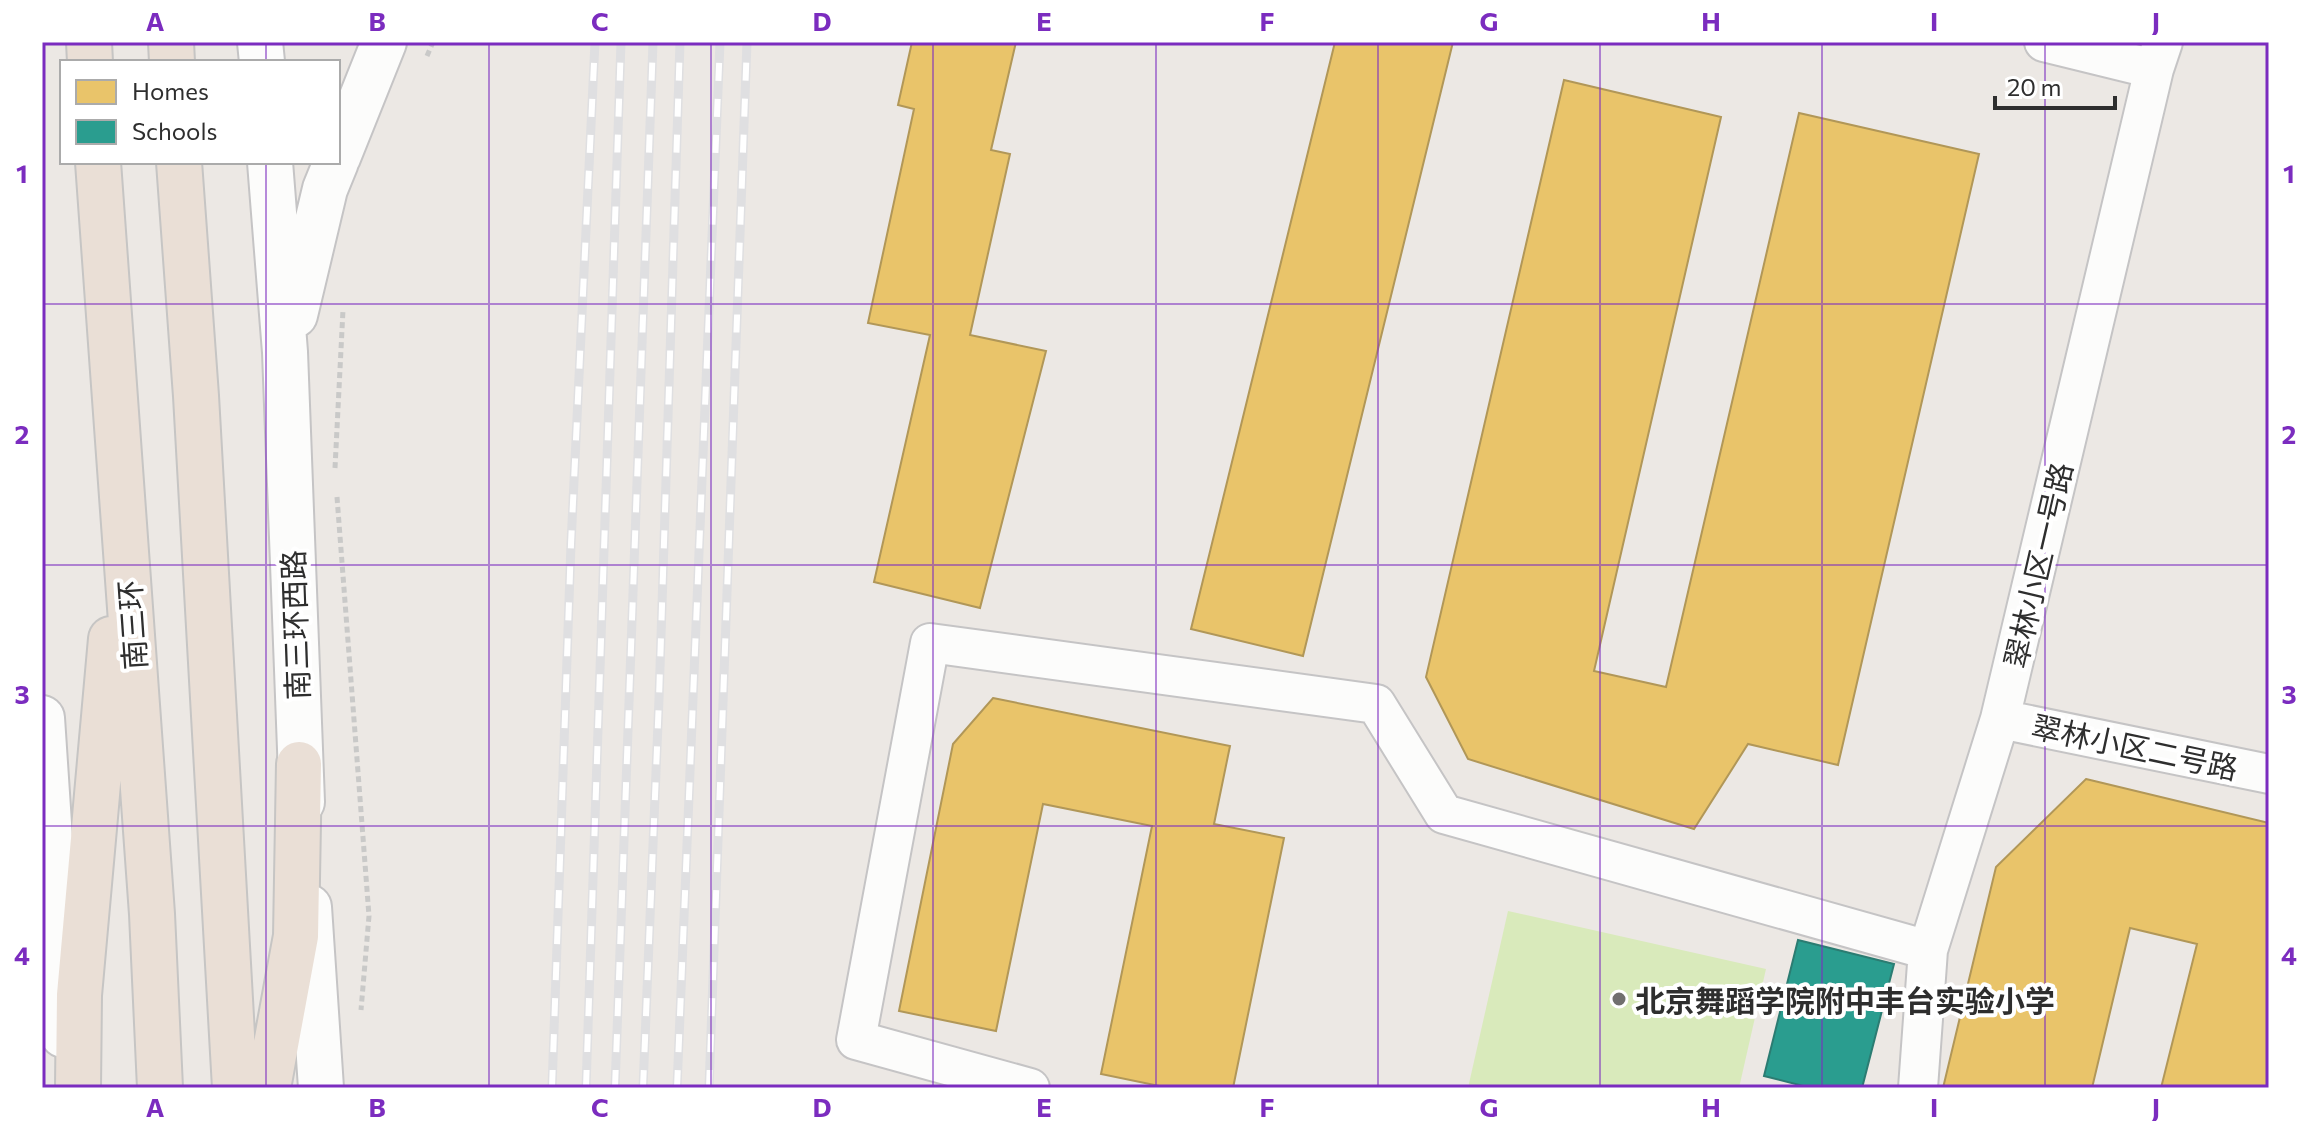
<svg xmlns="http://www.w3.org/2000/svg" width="2311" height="1130" font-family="Commissioner,'Noto Sans SC',sans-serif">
<rect width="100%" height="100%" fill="#ece8e4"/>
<path fill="#d9eabb" d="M1508 911 1766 969 1739 1088H1468Z"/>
<path fill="#e9c46a" stroke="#b19758" stroke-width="2" d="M912 42H1016L991 150 1010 154 970 335 1046 351 980 608 874 582 930 335 868 323 914 109 898 105Z
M1335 42H1453L1303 656 1191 629Z
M1564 80 1721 117 1594 671 1666 687 1799 113 1979 154 1838 765 1748 744 1694 829 1468 759 1426 677Z
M993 698 1230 746 1214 824 1284 838 1233 1088H1169L1101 1074 1152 826 1043 804 996 1031 899 1011 953 744Z
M2086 779 2269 823V1088H2161L2197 944 2130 928 2092 1088H1943L1996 867Z"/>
<path fill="#2a9d8f" stroke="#2b7c72" stroke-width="2" d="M1798 940 1894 964 1862 1088H1811L1764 1076Z"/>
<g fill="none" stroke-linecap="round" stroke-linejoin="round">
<g stroke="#c5c4c5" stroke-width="42">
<path id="street" d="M2044 42 2154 69
M2000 719 2269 774
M1030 1088 856 1040 930 643 1376 704 1444 814 1928 950
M1918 1088 1928 950 2000 719 2154 69 2163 42"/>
</g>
<g stroke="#c5c4c5" stroke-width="48">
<path id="secondary" d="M260 42 262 62
M338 157 384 42
M270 162 285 352 302 802
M295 315 325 189 336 162
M42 718 63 1035
M309 907 321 1088"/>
</g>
<g stroke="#c6c5c4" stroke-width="48">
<path id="highway" d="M89 42 90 62
M171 42 172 62
M98 162 152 914 160 1088
M179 162 196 396 235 1088
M78 1088 79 995 111 639
M268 1088 296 936 299 764"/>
</g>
<path stroke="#c9c9c8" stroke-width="5" stroke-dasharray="6 4" stroke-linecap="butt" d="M427 56 433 42
M335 468 343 310
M337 497 369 916 361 1010"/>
<use href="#street" stroke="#fcfcfb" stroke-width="38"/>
<use href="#secondary" stroke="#fcfcfb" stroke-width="44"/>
<use href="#highway" stroke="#eadfd6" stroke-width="44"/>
<g stroke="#dfdfe1" stroke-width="9">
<path id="rail" d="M552 1088 571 544 595 42
M586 1088 621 42
M615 1088 653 42
M643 1088 659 699 680 42
M677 1088 720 42
M709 1088 747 42"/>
</g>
<use href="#rail" stroke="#fff" stroke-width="6" stroke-dasharray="18" stroke-linecap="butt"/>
</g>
<path fill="none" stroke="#7b2cbf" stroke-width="2" stroke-opacity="0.55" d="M266 42V62M489 42V1088M711 42V1088M933 42V1088M1156 42V1088M1378 42V1088M1600 42V1088M1822 42V1088M2045 42V1088M266 162V1088M42 304H2269M42 565H2269M42 826H2269"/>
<circle fill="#706f6e" stroke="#fff" stroke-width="3" cx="1619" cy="999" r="8"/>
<g text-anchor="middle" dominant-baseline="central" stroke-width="8" stroke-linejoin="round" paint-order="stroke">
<g font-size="30" fill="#2e2e2e" stroke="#fff">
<text transform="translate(2037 565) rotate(-77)">翠林小区一号路</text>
<text transform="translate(131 625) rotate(-94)">南三环</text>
<text transform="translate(294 625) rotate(-92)">南三环西路</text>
<text transform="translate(2135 746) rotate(12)">翠林小区二号路</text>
</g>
<g font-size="30" font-weight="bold" fill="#2e2e2e" stroke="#fff" text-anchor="start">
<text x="1635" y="999">北京舞蹈学院附中丰台实验小学</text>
</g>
</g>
<rect width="2311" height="1130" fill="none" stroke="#ffffff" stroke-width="88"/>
<rect x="60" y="60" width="280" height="104" fill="#ffffff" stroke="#ababab" stroke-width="2"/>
<rect x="76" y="80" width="40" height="24" fill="#e9c46a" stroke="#ababab" stroke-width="2"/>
<text x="132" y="100" font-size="24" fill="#2e2e2e">Homes</text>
<rect x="76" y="120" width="40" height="24" fill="#2a9d8f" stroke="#ababab" stroke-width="2"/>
<text x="132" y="140" font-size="24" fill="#2e2e2e">Schools</text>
<path d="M1995 96v12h120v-12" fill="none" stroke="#2e2e2e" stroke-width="4"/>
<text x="2007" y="96" font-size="24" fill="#2e2e2e" stroke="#ffffff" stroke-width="6" paint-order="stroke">20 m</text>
<rect x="44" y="44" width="2223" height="1042" fill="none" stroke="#7b2cbf" stroke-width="3"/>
<g font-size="26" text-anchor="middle" font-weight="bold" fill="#7b2cbf">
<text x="155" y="31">A</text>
<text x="377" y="31">B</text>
<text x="600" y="31">C</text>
<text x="822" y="31">D</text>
<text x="1044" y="31">E</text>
<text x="1267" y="31">F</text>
<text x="1489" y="31">G</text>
<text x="1711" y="31">H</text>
<text x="1934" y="31">I</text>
<text x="2156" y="31">J</text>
<text x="22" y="183">1</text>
<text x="2289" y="183">1</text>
<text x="22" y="444">2</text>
<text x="2289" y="444">2</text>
<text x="22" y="704">3</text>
<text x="2289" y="704">3</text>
<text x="22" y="965">4</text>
<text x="2289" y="965">4</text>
<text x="155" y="1117">A</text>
<text x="377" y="1117">B</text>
<text x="600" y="1117">C</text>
<text x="822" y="1117">D</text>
<text x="1044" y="1117">E</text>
<text x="1267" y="1117">F</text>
<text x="1489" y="1117">G</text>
<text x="1711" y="1117">H</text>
<text x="1934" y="1117">I</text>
<text x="2156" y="1117">J</text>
</g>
</svg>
